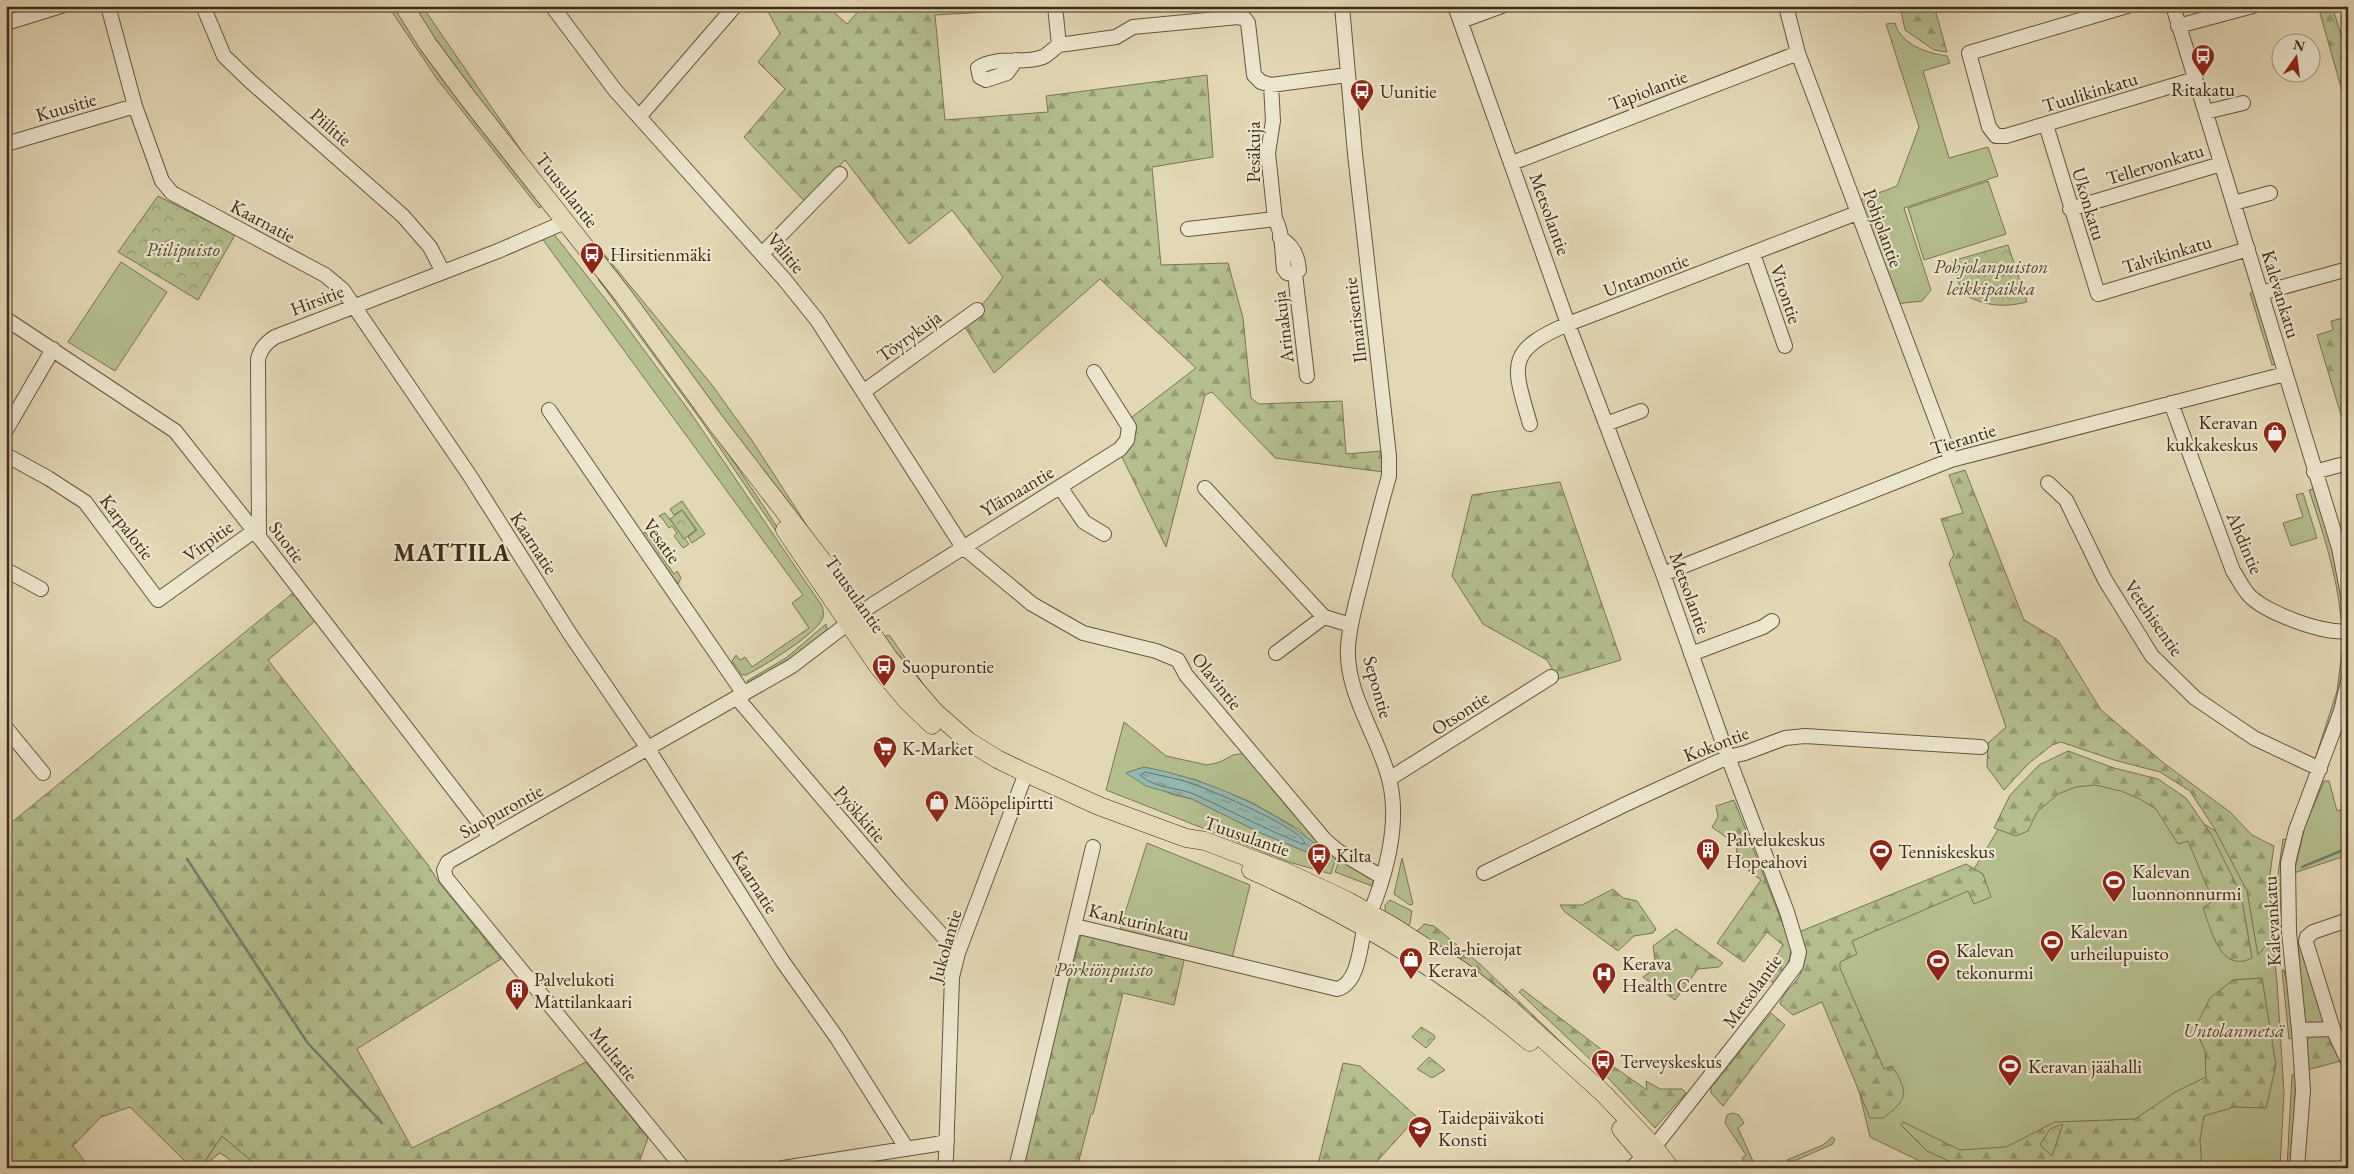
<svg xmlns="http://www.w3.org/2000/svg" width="2354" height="1174" font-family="'EB Garamond',serif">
<defs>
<pattern id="forest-firs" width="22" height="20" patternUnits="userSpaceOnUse" patternTransform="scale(1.25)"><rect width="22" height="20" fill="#b5be8d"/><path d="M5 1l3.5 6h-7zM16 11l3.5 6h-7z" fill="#959b72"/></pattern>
<pattern id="park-crowns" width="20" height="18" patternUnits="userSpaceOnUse" patternTransform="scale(1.25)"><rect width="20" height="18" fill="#b5be8d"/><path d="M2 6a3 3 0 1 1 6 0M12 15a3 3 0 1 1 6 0" fill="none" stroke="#959b72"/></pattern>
<pattern id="water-ripples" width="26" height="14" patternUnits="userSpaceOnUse" patternTransform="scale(1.25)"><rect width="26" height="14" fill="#95b9b0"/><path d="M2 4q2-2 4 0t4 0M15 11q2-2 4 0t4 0" fill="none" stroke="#7b978e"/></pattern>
</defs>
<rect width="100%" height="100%" fill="#e3d8b5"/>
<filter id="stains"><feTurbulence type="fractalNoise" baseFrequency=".004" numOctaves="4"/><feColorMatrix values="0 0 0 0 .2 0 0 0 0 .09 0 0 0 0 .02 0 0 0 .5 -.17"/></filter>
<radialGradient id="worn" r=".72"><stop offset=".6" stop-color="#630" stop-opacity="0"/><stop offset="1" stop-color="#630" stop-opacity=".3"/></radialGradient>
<path fill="#b5be8d" stroke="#7a7452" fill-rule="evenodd" d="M388 6H395L412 33 542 206 539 208 437 79Z
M410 6H422L525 156 508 141Z
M1895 23C1901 45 1927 53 1947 56L1950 63 1923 71 1949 158 1988 147 1998 176 1904 208 1931 290 1922 301 1896 304 1860 200 1897 186 1919 127 1886 24Z
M1988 181 2006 234 1924 260 1908 208Z
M553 233 621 319 690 412 822 606C823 610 824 613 823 617 819 633 762 667 746 675H742L732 661 736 655 740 660 745 657 752 667 809 628 792 603 803 595 541 237Z
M595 243 712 385 753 442 824 552 803 528Z
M121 262 167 292 115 371 68 342Z
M598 279C628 312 653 349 679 384 730 455 779 527 824 602L703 423Z
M2254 291 2275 364 2272 365 2250 293Z
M2314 489C2328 532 2343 574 2345 619H2341C2337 575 2323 532 2309 490Z
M2303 493 2317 538 2291 546 2283 523 2303 517 2296 495Z
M682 501 705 534 692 543 688 537 697 530 682 510 674 515 670 509Z
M665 513 689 544 683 548 674 536 677 533 672 526 669 528 662 518 659 516Z
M645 532 674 574 677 571 681 578 678 584 642 534Z
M826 624 827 629 807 651 751 685 747 681 786 658Z
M887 635 890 636 928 691 947 713 996 753 944 714 881 640Z
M2342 652H2345C2342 689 2331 722 2320 758L2315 759 2337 691Z
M1124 722 1166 756 1207 765 1220 762 1233 755 1246 753 1338 851 1331 874 1289 862 1106 790ZM1144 767 1196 780 1251 802 1300 830 1326 860 1261 833 1192 799 1171 794 1126 773Z
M2045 772 2162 798 2264 861 2277 982 2284 1093 2280 1168H1934L1870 1137 1824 944 1969 877 2018 797Z
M2324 781H2329L2337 811 2348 808V855L2294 873 2305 826Z
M2283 839 2288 840C2281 870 2279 897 2282 927H2277L2276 888Z
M1147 843 1250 885 1232 958 1120 929Z
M1340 858 1374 879 1372 886 1335 872Z
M1402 858 1413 904 1410 905 1394 894Z
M1390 900 1412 911 1410 924 1403 930 1385 914V905Z
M2298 941H2303L2324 1023 2303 1025Z
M2282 970H2284L2292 1006 2293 1038 2289 1039Z
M2296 1073 2292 1168H2287L2292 1075Z
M1733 1113 1739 1115 1744 1123 1738 1128 1756 1168H1748L1742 1158 1746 1155 1725 1123 1727 1115Z
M222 1136 260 1168H236L228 1158 220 1153 200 1168Z
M1832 1137 1835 1139 1833 1144 1792 1162 1787 1160 1823 1145Z"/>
<path fill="url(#forest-firs)" stroke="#7a7452" d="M765 6H827L847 24 863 6H1005V11L935 15 945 120 1048 112 1046 96 1207 75 1213 157 1152 167 1161 265 1228 263 1243 318 1251 398 1259 404 1342 401 1346 454 1381 451 1383 472 1275 458 1212 392 1205 395 1166 547 1120 453 1128 420 1196 368 1100 279 994 373 963 324 988 298 1003 277 952 210 909 244 845 160 806 203 744 137 785 89 758 62 780 34Z
M1203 6H1251L1252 11 1204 15Z
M1900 6H1934L1947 52 1934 50 1905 30Z
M2318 6H2332L2348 56V112Z
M2348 317V413L2341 415 2317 335 2333 330 2331 321Z
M1965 470 2024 620 2058 640 2101 710 2165 764 2230 812 2252 835 2274 846 2270 874 2272 938 2258 955 2247 891 2214 828 2190 791 2160 772 2114 760 2061 742 2052 745 2028 764 2004 790 1987 767 1988 743 2006 727 1949 563 1954 555 1941 519 1963 513 1949 475Z
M1560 482 1621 660 1558 679 1547 660 1483 624 1452 576 1472 495Z
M293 593 315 621 268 660 428 865 438 881 501 959 357 1049 412 1148 586 1062 648 1138 637 1168H260L222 1136 200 1168H192L130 1107 101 1117 73 1146 90 1168H6V893L8 889 6 886V827Z
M2068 751 2114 768 2158 779 2186 798 2211 834 2241 894 2252 958C2220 974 2211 929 2203 908L2213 901 2188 841 2178 844 2156 809 2140 799 2121 791 2095 785 2076 787 2058 794 2037 812 2028 831 2016 836 1994 828 2010 795 2039 765Z
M1734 800 1791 945C1791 962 1786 969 1775 982H1772L1763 976 1783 945 1767 932 1744 962 1717 943 1761 880 1736 861 1737 845 1712 827 1718 817 1716 806Z
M1966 864 1983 874 1991 897 1974 904 1968 891 1852 941 1857 954 1840 962V968L1884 1069 1892 1066C1909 1091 1908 1100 1883 1118H1870L1822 1002 1793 1015 1780 1004C1783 991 1794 986 1800 975 1807 961 1802 945 1799 932Z
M1613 889 1623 898 1637 901 1656 929 1653 933 1634 936 1618 951 1565 912 1560 905H1582Z
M1424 924 1434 926 1481 965 1591 1071 1417 936 1418 930Z
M1676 929 1723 963 1719 967 1698 969 1675 1000 1643 977 1656 968 1653 946Z
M1082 931 1185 956 1174 1005 1123 993 1093 1114H1091L1077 1168H1020Z
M2262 978 2276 1065 2266 1108 2234 1107 2204 1116 2200 1140 2202 1168H1964L1927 1151 1901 1125 1903 1122 1960 1150 2006 1147 2055 1122 2135 1119 2175 1092 2206 1077 2205 1051 2195 1028 2210 998 2233 980Z
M1522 989 1610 1056 1611 1065 1647 1090 1646 1081 1660 1089H1682L1686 1093 1655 1128 1594 1063 1519 992Z
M1771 1013 1785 1025 1723 1106 1711 1093V1088Z
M2310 1036H2330L2341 1061 2307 1070 2305 1040Z
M1343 1063 1360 1066 1417 1117 1371 1168H1317Z"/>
<path fill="url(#park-crowns)" stroke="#7a7452" d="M158 196 235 235 198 300 118 252Z
M2008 245 2027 302C2003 308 1983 306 1962 293L1952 261Z
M682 510 696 530 684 539 670 519Z
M1421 1027 1434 1035 1435 1038 1426 1048 1412 1037Z
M1429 1057 1445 1070 1432 1078 1417 1069Z
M2063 1124 2052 1156 2040 1145 2050 1129Z"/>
<path fill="url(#water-ripples)" stroke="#728073" d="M1144 767C1212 780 1275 809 1328 854L1326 860 1261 833 1192 799 1146 786 1126 773Z"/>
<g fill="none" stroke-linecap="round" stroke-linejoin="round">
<path stroke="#6a7264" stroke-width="1" d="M1145 772C1161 776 1178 778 1193 784 1213 791 1299 827 1305 843L1302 844C1265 829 1231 811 1196 795 1178 787 1156 789 1141 776Z"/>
<path stroke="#728073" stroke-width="2.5" d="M187 859 307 1042 382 1123
M2302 867 2348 848"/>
<g stroke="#67563e" stroke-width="16">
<path id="minor" d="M108 6 135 106 162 181 172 193 325 275 343 290 470 476 570 634 643 741 783 962 837 1038 907 1149
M203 6 224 56 250 81 403 216 430 247 443 272
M552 6 615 90 784 279 817 320 962 546 1032 604 1083 633 1156 651 1178 660 1186 675 1325 840 1338 851 1382 877
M1055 6 1059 45
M1455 6 1568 324 1663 574 1728 757 1787 912 1799 952 1796 965 1769 1001 1659 1141 1632 1168
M1786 6 1798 53 1951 460
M2127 6 1969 53 1989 127 1996 136H2006L2195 79
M2173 6 2339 548 2348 595
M1461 21 1502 6
M6 23 61 6
M2178 26 2253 6
M1059 45 1116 37 1133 27 1238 17 1245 19 1248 23 1254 75 1261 82 1271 85 1347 75
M1016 60 1007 73 986 80 980 77 978 68C997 55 1023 65 1043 57 1048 55 1054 48 1059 45
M1271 85 1273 121 1268 153 1275 219C1283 233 1282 253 1284 269L1287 273 1295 274 1299 270C1298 255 1293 245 1280 238
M2206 112 2243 103
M639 117 735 6
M2046 125 2098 294 2248 249
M6 144 135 106
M1512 163 1798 53
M2234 203 2270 193
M2070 209 2221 164
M1188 229 1275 219
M762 254 840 174
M1753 254 1785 346
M1295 274 1307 376
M2261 293 2348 269
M6 319 175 431 263 542 491 838
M863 392 977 310
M2171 403 2233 571C2238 578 2242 587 2248 594 2263 612 2325 635 2348 631
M549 410 744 694
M1530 424C1513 365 1505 351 1568 324L1857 213
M1606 424 1641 411
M6 430 53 349
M6 455 48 478 85 502 158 600 254 531
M2314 472 2348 463
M2048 483 2066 500 2105 580 2152 656 2195 698 2254 738 2320 769
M1060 487 1084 522 1104 534
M1205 488 1324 617 1351 625
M259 536 258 359C261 348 266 343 275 337L498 251 565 222
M6 570 41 589
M1663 574 1951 460 2285 374
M1276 653 1324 617
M1691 654 1763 627 1772 621
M737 698 901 890 958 953
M6 728 43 773
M1389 779 1551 677
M1484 873 1626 804 1728 757 1745 753 1785 738 1805 736 1981 747
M2348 920 2313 932 2307 937 2306 942 2333 1029 2348 1061
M1075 926 1337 989C1358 984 1360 948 1364 930 1367 918 1373 907 1377 895 1390 858 1399 817 1389 779 1378 735 1345 693 1348 646 1350 620 1358 596 1364 571 1372 539 1380 508 1389 476V456L1355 154 1342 6
M2299 1030 2333 1029
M683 1168 446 878 444 870 448 862 792 666 872 605 1120 449 1127 440 1129 427 1094 372
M783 1168 937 1144 947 1141
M944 1168 946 1158 952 977 958 953 1026 773
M1016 1168 1093 847
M2297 1168 2303 1090 2299 1030 2289 932 2288 863 2296 830 2341 711 2348 681"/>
</g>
<g stroke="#3e2b17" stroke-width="19">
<path id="major" d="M404 6 427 43 467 97 623 295 716 423 824 563 888 657 935 712 968 741 997 759 1026 773 1099 806 1186 838 1205 841 1286 872 1348 901 1394 927 1462 971 1508 1007 1604 1094 1654 1147 1670 1168
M785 530 877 665 907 701 932 725
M1251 870C1352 915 1445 971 1530 1042
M1621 1129 1654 1168"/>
</g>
<use href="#minor" stroke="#ede6cf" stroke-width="14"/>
<use href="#major" stroke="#e3d8b5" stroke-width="18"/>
</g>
<defs>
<g id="bus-pin" transform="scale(1.25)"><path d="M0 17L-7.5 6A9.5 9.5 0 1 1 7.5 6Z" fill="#8f2418" stroke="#ede6cf"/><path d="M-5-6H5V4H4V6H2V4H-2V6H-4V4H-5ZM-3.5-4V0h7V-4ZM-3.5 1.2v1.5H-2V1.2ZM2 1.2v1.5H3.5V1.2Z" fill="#fff"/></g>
<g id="shop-pin" transform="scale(1.25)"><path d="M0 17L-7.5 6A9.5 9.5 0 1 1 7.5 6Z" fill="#8f2418" stroke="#ede6cf"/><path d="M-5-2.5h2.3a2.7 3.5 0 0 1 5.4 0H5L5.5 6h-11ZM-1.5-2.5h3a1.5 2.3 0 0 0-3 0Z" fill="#fff"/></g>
<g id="supermarket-pin" transform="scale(1.25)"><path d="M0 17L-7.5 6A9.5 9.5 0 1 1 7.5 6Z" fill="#8f2418" stroke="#ede6cf"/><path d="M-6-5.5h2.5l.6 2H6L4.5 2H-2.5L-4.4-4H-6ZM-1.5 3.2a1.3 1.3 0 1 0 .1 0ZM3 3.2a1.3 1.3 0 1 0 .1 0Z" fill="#fff"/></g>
<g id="building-pin" transform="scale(1.25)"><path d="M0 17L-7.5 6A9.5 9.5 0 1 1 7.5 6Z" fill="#8f2418" stroke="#ede6cf"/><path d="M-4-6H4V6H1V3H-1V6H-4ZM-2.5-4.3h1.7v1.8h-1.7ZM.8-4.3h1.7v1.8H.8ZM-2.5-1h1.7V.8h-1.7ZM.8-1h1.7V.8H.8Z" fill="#fff"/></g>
<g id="stadium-pin" transform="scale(1.25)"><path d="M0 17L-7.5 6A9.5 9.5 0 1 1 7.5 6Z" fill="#8f2418" stroke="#ede6cf"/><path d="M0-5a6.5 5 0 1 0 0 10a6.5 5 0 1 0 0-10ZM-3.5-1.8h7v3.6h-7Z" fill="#fff"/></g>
<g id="hospital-pin" transform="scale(1.25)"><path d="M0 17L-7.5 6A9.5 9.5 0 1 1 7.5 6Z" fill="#8f2418" stroke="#ede6cf"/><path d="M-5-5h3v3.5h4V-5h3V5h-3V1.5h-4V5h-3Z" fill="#fff"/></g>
<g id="school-pin" transform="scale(1.25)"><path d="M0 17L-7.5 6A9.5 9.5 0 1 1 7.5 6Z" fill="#8f2418" stroke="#ede6cf"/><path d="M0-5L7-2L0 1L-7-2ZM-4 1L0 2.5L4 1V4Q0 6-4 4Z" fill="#fff"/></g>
</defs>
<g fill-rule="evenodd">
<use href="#bus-pin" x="2203" y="56"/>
<use href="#bus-pin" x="1362" y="91"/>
<use href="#bus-pin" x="592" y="254"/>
<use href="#shop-pin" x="2275" y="433"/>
<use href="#bus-pin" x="884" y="666"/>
<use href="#supermarket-pin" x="885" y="748"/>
<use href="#shop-pin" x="937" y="802"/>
<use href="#building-pin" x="1708" y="850"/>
<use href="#stadium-pin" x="1881" y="851"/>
<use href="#bus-pin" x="1319" y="855"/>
<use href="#stadium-pin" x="2114" y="882"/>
<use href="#stadium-pin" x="2052" y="942"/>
<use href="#shop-pin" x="1411" y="959"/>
<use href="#stadium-pin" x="1938" y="961"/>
<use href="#hospital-pin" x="1604" y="974"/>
<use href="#building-pin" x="517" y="990"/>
<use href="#bus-pin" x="1603" y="1061"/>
<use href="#stadium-pin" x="2010" y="1066"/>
<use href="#school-pin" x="1420" y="1128"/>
</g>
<g text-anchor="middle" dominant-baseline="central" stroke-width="4.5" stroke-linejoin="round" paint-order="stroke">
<g font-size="19" fill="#3e2b17" stroke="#ede6cf" text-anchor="start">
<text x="2203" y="89" text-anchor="middle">Ritakatu</text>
<text x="1380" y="91">Uunitie</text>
<text x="610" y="254">Hirsitienmäki</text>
<text x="2258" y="422" text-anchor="end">Keravan<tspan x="2258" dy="22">kukkakeskus</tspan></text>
<text x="902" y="666">Suopurontie</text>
<text x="902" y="748">K-Market</text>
<text x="954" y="802">Mööpelipirtti</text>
<text x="1726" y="839">Palvelukeskus<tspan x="1726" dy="22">Hopeahovi</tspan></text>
<text x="1898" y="851">Tenniskeskus</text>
<text x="1336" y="855">Kilta</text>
<text x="2132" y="871">Kalevan<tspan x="2132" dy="22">luonnonnurmi</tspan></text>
<text x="2070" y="931">Kalevan<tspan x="2070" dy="22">urheilupuisto</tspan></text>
<text x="1428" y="948">Rela-hierojat<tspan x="1428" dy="22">Kerava</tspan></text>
<text x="1956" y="950">Kalevan<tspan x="1956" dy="22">tekonurmi</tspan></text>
<text x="1622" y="963">Kerava<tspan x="1622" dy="22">Health Centre</tspan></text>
<text x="534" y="979">Palvelukoti<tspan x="534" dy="22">Mattilankaari</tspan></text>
<text x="1620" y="1061">Terveyskeskus</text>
<text x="2028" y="1066">Keravan jäähalli</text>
<text x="1438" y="1117">Taidepäiväkoti<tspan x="1438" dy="22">Konsti</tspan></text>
</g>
<g font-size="19" fill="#3e2b17" stroke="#ede6cf">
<text transform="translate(1648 90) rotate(-21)">Tapiolantie</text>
<text transform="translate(2090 92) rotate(-17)">Tuulikinkatu</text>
<text transform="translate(66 107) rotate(-16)">Kuusitie</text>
<text transform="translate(331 127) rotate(41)">Piilitie</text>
<text transform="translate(1253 152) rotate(-90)">Pesäkuja</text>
<text transform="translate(2155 164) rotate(-17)">Tellervonkatu</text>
<text transform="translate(567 190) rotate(52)">Tuusulantie</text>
<text transform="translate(2089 204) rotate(73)">Ukonkatu</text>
<text transform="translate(1550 214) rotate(70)">Metsolantie</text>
<text transform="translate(263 221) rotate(28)">Kaarnatie</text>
<text transform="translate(1883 228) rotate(70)">Pohjolantie</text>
<text transform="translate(786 253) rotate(49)">Välitie</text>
<text transform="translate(2167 254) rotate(-17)">Talvikinkatu</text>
<text transform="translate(1646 275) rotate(-21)">Untamontie</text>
<text transform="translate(1786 294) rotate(71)">Virontie</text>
<text transform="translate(2281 294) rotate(73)">Kalevankatu</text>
<text transform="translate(317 300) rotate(-21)">Hirsitie</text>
<text transform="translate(1355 320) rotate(-97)">Ilmarisentie</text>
<text transform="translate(1283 327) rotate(-97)">Arinakuja</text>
<text transform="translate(909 336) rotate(-36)">Töyrykuja</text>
<text transform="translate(1963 439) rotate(-17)">Tierantie</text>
<text transform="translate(1017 491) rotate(-31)">Ylämaantie</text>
<text transform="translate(127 527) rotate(53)">Karpalotie</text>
<text transform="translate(208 541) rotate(-36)">Virpitie</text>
<text transform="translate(662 541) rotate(54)">Vesatie</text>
<text transform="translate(287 542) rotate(53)">Suotie</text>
<text transform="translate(534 543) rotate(57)">Kaarnatie</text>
<text transform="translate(2245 543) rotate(67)">Ahdintie</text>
<text transform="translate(1690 593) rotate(70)">Metsolantie</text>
<text transform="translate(855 594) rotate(55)">Tuusulantie</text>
<text transform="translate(2154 618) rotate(55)">Vetehisentie</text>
<text transform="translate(1217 681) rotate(51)">Olavintie</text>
<text transform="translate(1378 687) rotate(74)">Sepontie</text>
<text transform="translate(1460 713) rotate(-33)">Otsontie</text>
<text transform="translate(1716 744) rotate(-21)">Kokontie</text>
<text transform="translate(501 811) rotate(-29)">Suopurontie</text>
<text transform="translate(860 814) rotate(49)">Pyökkitie</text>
<text transform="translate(1247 836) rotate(19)">Tuusulantie</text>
<text transform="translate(755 882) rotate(58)">Kaarnatie</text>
<text transform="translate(2272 921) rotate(-93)">Kalevankatu</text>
<text transform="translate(1139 922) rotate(14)">Kankurinkatu</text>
<text transform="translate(945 946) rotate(-74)">Jukolantie</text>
<text transform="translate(1752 991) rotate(-54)">Metsolantie</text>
<text transform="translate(614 1054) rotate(51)">Multatie</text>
</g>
<g font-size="19" font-style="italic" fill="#56482f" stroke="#ede6cf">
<text x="183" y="249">Piilipuisto</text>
<text x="1991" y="266">Pohjolanpuiston<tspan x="1991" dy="22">leikkipaikka</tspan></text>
<text x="1104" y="969">Pörkiönpuisto</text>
<text x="2234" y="1030">Untolanmetsä</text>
</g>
<g font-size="24" font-weight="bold" letter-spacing="1" fill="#3e2b17" stroke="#ede6cf">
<text x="452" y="552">MATTILA</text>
</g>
</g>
<rect width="2354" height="1174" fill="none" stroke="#e3d8b5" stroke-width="25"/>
<rect x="8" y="8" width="2339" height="1159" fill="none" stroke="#3e2b17" stroke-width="2.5"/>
<rect x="12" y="12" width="2329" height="1149" fill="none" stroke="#3e2b17"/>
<g transform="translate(2296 58) rotate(14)"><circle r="24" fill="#ede6cf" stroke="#a79b85"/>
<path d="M0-4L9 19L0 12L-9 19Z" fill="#8f2418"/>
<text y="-8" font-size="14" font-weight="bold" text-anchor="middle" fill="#3e2b17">N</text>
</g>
<rect width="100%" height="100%" filter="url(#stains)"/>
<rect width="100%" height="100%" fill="url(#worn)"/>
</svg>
